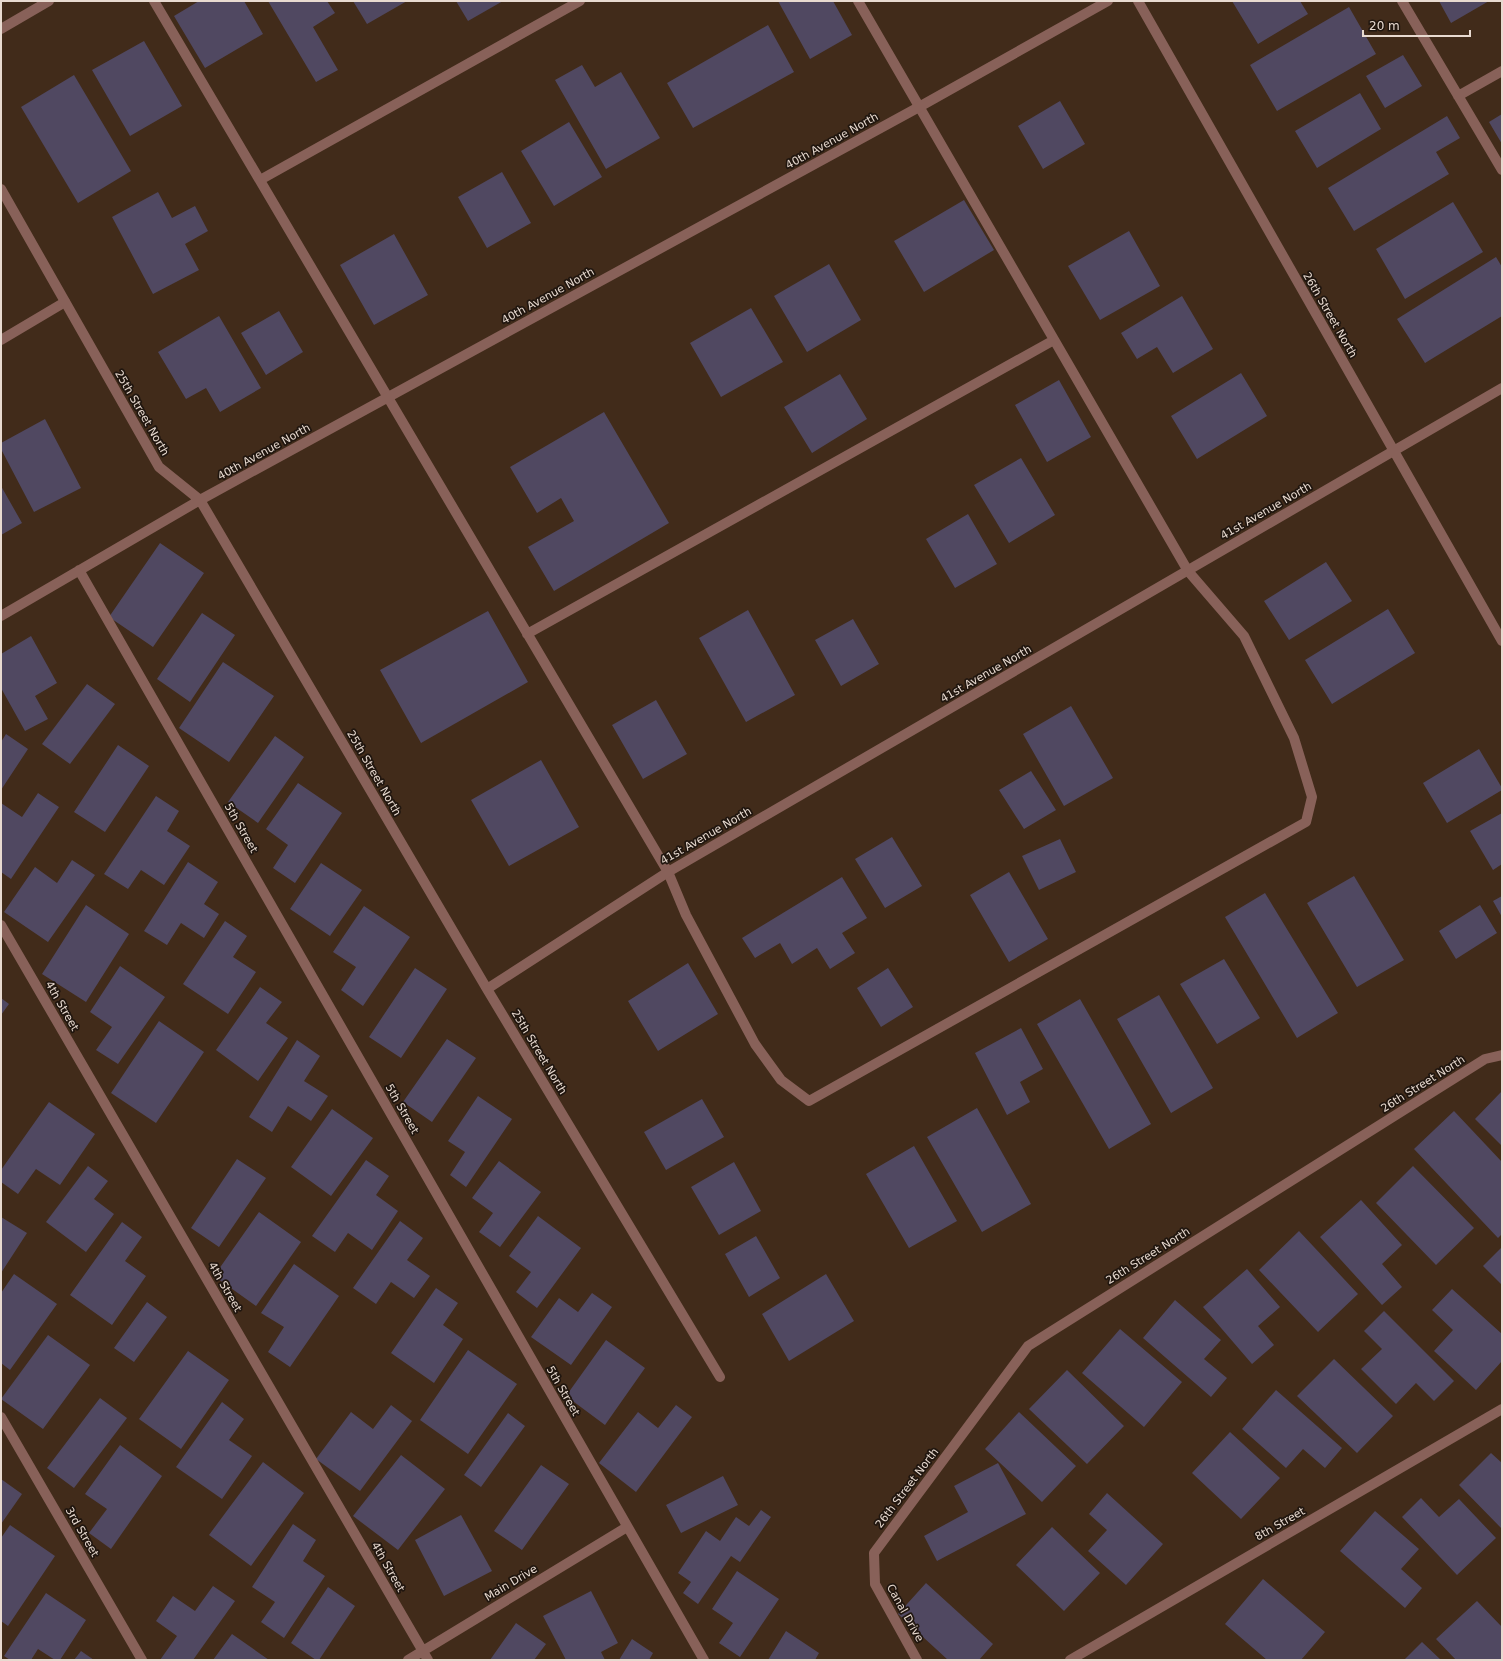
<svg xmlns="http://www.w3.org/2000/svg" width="1503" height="1661" font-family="'DejaVu Sans',sans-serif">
<rect width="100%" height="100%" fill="#412b1a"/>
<path fill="#504861" d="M199 1H244L263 34 205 68 174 16Z
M268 1H327L335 13 313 27 338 70 316 82Z
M353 1H407L367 24Z
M456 1H503L468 21Z
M778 1H833L852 35 810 59Z
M1232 1H1300L1308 14 1258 44Z
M1439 1H1489L1451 23Z
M1349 7 1376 54 1277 111 1250 65Z
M768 25 794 72 693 128 667 83Z
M144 41 182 106 130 136 92 70Z
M1403 55 1422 86 1385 108 1366 76Z
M582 65 595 87 621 72 660 138 606 169 555 80Z
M74 75 131 171 78 203 21 107Z
M1360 93 1381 129 1317 168 1295 131Z
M1060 101 1085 144 1043 169 1018 126Z
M1502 114V144L1489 122Z
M1447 116 1460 138 1436 152 1449 174 1354 231 1328 188Z
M569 122 602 177 554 206 521 151Z
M502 172 531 223 487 248 458 197Z
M158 192 172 218 195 206 208 231 185 244 199 270 153 294 112 217Z
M964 200 994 250 924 292 894 241Z
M1453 202 1483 252 1405 299 1376 249Z
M1129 231 1160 286 1100 320 1068 266Z
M394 234 428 295 374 325 340 265Z
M1496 257 1502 267V316L1425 363 1397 319Z
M829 264 861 320 807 352 774 296Z
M1182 296 1213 349 1173 373 1157 347 1137 359 1121 333Z
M751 308 783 362 721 397 690 343Z
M279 311 303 352 266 375 241 333Z
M219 316 261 388 220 412 206 388 186 399 158 352Z
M1241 373 1267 416 1197 459 1171 416Z
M840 374 867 419 812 453 784 407Z
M1059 380 1091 437 1047 462 1015 405Z
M604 412 669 523 554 591 528 547 574 521 561 498 537 513 510 467Z
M45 419 81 488 34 512 1 449V443Z
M1021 458 1055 515 1009 543 974 485Z
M1 486 22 523 1 535Z
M968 514 997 564 955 588 926 539Z
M160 543 204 573 153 647 109 617Z
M1326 562 1352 601 1289 640 1264 601Z
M1388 609 1415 653 1332 704 1305 660Z
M748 610 795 695 746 722 699 638Z
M488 611 528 682 421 743 380 670Z
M202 613 235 635 190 702 157 679Z
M853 619 879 664 841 686 815 640Z
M31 636 57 683 35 696 48 719 25 731 1 688V654Z
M223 662 274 696 229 762 179 728Z
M87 684 115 704 70 764 42 744Z
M656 700 687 754 643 779 612 725Z
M1071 706 1113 778 1064 806 1023 734Z
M6 734 28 749 1 790V742Z
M275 736 304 757 258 823 228 802Z
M118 745 149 766 105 832 74 812Z
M1479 749 1502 788V790L1447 823 1423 783Z
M541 760 579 827 509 866 471 800Z
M1031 771 1056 810 1024 829 999 790Z
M298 783 342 813 295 883 273 868 288 845 266 829Z
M38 793 59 807 11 879 1 872V803L22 817Z
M156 796 179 811 167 831 190 846 164 885 141 870 128 889 104 874Z
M1502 813V864L1493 870 1470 831Z
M892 837 922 886 885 908 855 859Z
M1060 839 1076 872 1039 890 1022 856Z
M72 860 95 875 48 942 4 912 35 867 57 883Z
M188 862 218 882 204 904 219 914 204 938 181 923 167 945 144 931Z
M321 863 362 890 330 936 290 909Z
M1009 872 1048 939 1009 962 970 895Z
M1354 876 1404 960 1357 987 1307 903Z
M842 877 867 918 842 933 855 953 830 969 817 948 792 964 780 943 755 958 742 938Z
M1265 893 1338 1013 1297 1038 1225 917Z
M1502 896V917L1493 901Z
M86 905 129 934 86 1002 42 974Z
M1480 905 1497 933 1456 959 1439 931Z
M364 906 410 937 363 1006 341 990 356 967 333 952Z
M225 921 247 936 233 957 256 972 228 1014 183 984Z
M1224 959 1260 1018 1217 1044 1180 984Z
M688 963 718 1014 658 1051 628 1001Z
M120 966 165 997 118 1064 96 1050 112 1027 90 1012Z
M415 968 447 989 401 1058 369 1037Z
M888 968 913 1007 881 1027 857 988Z
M260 987 282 1002 266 1023 288 1038 258 1081 216 1050Z
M1159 995 1213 1088 1171 1113 1117 1019Z
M1 998 9 1004 1 1015Z
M1080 999 1151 1124 1109 1149 1037 1024Z
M159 1021 204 1052 156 1123 111 1093Z
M1021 1028 1043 1069 1020 1082 1030 1102 1007 1115 975 1053Z
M447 1039 476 1058 432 1122 403 1102Z
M297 1040 320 1056 304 1081 328 1096 311 1121 288 1106 272 1132 249 1117Z
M1502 1091V1146L1475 1119Z
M478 1096 512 1119 466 1187 450 1175 465 1152 448 1141Z
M702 1099 724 1137 666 1170 644 1132Z
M49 1102 95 1134 60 1185 36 1169 18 1194 1 1182V1170Z
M977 1108 1031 1204 982 1232 927 1137Z
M332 1109 373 1138 331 1196 291 1167Z
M1454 1111 1502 1162V1234L1498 1238 1414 1149Z
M914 1146 957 1221 909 1248 866 1174Z
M237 1159 266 1178 219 1247 191 1228Z
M366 1160 389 1176 376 1195 398 1211 372 1250 348 1233 335 1252 312 1236Z
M499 1161 541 1192 500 1247 479 1232 493 1213 472 1198Z
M734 1162 761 1211 719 1235 691 1187Z
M88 1166 108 1181 94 1199 114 1214 86 1252 46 1222Z
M1413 1166 1474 1228 1436 1265 1376 1203Z
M1361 1200 1402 1245 1382 1264 1402 1287 1382 1305 1320 1237Z
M259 1212 301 1242 256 1306 214 1276Z
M538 1216 581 1248 537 1308 516 1292 531 1272 509 1256Z
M1 1217 27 1233 1 1273Z
M400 1221 423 1238 407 1260 430 1276 414 1298 391 1282 376 1304 353 1288Z
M122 1222 142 1237 125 1261 146 1276 112 1325 70 1295Z
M1299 1231 1358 1294 1318 1332 1259 1270Z
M756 1236 780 1278 749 1297 725 1254Z
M1502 1247V1285L1483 1266Z
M294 1264 339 1296 290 1367 268 1352 284 1327 261 1313Z
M1247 1269 1280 1307 1258 1326 1274 1345 1252 1364 1203 1307Z
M14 1274 57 1304 10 1370 1 1363V1293Z
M826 1274 854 1321 789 1361 762 1314Z
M436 1288 458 1303 443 1325 463 1339 434 1383 391 1353Z
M1452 1289 1502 1334V1361L1476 1390 1434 1351 1453 1330 1432 1310Z
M592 1293 612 1307 571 1365 531 1337 559 1298 578 1312Z
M1175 1300 1221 1340 1204 1359 1227 1378 1211 1397 1143 1338Z
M147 1302 167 1317 134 1362 114 1348Z
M1384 1311 1454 1381 1434 1401 1416 1383 1396 1404 1361 1369 1382 1349 1364 1331Z
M1120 1329 1182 1382 1144 1427 1082 1373Z
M48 1335 90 1365 43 1429 1 1399Z
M606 1340 645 1368 605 1425 566 1396Z
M468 1350 517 1384 468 1454 420 1420Z
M188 1351 229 1380 181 1449 139 1419Z
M1334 1359 1393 1416 1357 1453 1297 1396Z
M1067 1370 1124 1426 1087 1464 1029 1409Z
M1276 1390 1342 1448 1325 1468 1303 1449 1286 1468 1242 1429Z
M100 1398 127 1418 74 1488 47 1468Z
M222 1402 244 1419 229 1440 252 1456 222 1499 176 1467Z
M391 1405 412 1421 360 1491 316 1459 351 1412 373 1429Z
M676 1405 692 1417 636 1492 599 1463 638 1412 658 1428Z
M1019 1412 1076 1466 1042 1502 985 1449Z
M508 1413 525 1426 481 1487 464 1475Z
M1230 1432 1280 1478 1241 1519 1192 1473Z
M120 1445 162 1476 111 1549 89 1533 107 1509 85 1494Z
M1491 1453 1502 1463V1529L1459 1485Z
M401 1455 445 1489 398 1550 353 1516Z
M263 1462 304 1493 251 1566 209 1535Z
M998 1463 1026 1514 937 1561 924 1536 968 1512 954 1486Z
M541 1465 569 1484 522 1550 494 1531Z
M723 1476 738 1505 681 1533 666 1505Z
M1 1479 22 1494 1 1524Z
M1107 1493 1163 1544 1126 1585 1088 1551 1107 1530 1089 1514Z
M1421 1498 1439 1517 1459 1499 1496 1538 1457 1575 1402 1517Z
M761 1510 771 1517 740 1562 731 1556 698 1604 683 1593 691 1582 678 1573 706 1531 720 1541 736 1517 749 1526Z
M1375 1511 1419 1549 1401 1569 1422 1588 1405 1608 1340 1551Z
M461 1515 492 1571 444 1596 415 1540Z
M293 1524 316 1540 303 1561 325 1576 284 1638 261 1622 275 1602 252 1587Z
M10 1525 55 1556 8 1626 1 1621V1538Z
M1052 1527 1100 1573 1064 1611 1016 1565Z
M737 1571 779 1599 740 1657 719 1643 733 1623 712 1609Z
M1263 1579 1325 1632 1301 1660H1267L1225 1624Z
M926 1583 993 1644 979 1660H948L898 1614Z
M213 1586 235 1601 193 1660H160L177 1636 156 1621 173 1596 195 1611Z
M328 1587 355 1606 319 1660H316L291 1643Z
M591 1591 618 1643 601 1652 605 1660H566L543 1616Z
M46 1593 86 1620 60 1660H55L38 1649 31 1660H10L4 1656Z
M1477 1601 1502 1627V1660H1456L1436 1639Z
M516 1623 546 1644 534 1660H490Z
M786 1631 819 1653 815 1660H768Z
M232 1634 269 1660H213Z
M632 1639 653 1653 649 1660H619Z
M1422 1642 1441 1660H1404Z
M81 1651 94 1660H74Z"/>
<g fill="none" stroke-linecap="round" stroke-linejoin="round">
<path stroke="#886159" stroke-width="10" d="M154 1 668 872 686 915 755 1044 781 1080 809 1101 1306 822 1312 797 1294 738 1244 636 1188 571 858 1
M1402 1 1502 170
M1458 96 1502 71
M260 180 580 1
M1 340 65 302
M527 634 1054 340"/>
<path stroke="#886159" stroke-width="10" d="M1138 1 1502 641
M1 29 49 1
M1 189 159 467 200 500 487 989 720 1377
M79 570 704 1660
M1 616 200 500 919 107 1108 1
M1 925 428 1660
M487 989 668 872 1502 388
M1 1417 142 1660
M408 1660 627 1527
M917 1660 875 1584 874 1553 1028 1346 1485 1059 1502 1055
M1070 1660 1502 1409"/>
</g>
<g text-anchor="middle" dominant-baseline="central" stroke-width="3.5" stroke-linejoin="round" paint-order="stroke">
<g font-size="11" fill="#e8dad0" stroke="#20160f">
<text transform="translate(832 141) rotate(-29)">40th Avenue North</text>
<text transform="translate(548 296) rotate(-29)">40th Avenue North</text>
<text transform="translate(1330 315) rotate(60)">26th Street North</text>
<text transform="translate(142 413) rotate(60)">25th Street North</text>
<text transform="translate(264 452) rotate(-29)">40th Avenue North</text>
<text transform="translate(1266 511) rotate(-30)">41st Avenue North</text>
<text transform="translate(986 674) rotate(-30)">41st Avenue North</text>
<text transform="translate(374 773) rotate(60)">25th Street North</text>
<text transform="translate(241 828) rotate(60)">5th Street</text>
<text transform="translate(706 836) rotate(-30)">41st Avenue North</text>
<text transform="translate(62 1006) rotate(60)">4th Street</text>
<text transform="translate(539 1052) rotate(59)">25th Street North</text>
<text transform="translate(1423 1084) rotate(-32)">26th Street North</text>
<text transform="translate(402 1109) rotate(60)">5th Street</text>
<text transform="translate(1148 1256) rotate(-32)">26th Street North</text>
<text transform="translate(225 1287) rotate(60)">4th Street</text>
<text transform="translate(563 1391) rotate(60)">5th Street</text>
<text transform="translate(907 1488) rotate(-53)">26th Street North</text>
<text transform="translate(1280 1524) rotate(-30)">8th Street</text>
<text transform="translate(82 1532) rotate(60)">3rd Street</text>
<text transform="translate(388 1567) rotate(60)">4th Street</text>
<text transform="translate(511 1583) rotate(-31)">Main Drive</text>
<text transform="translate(905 1613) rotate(61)">Canal Drive</text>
</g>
</g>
<rect width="1503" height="1661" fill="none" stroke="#e8dad0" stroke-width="4"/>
<path d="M1363 30v6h107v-6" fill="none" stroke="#e8dad0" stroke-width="2"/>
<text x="1369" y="30" font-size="12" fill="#e8dad0" stroke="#20160f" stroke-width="3" paint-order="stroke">20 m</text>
</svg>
